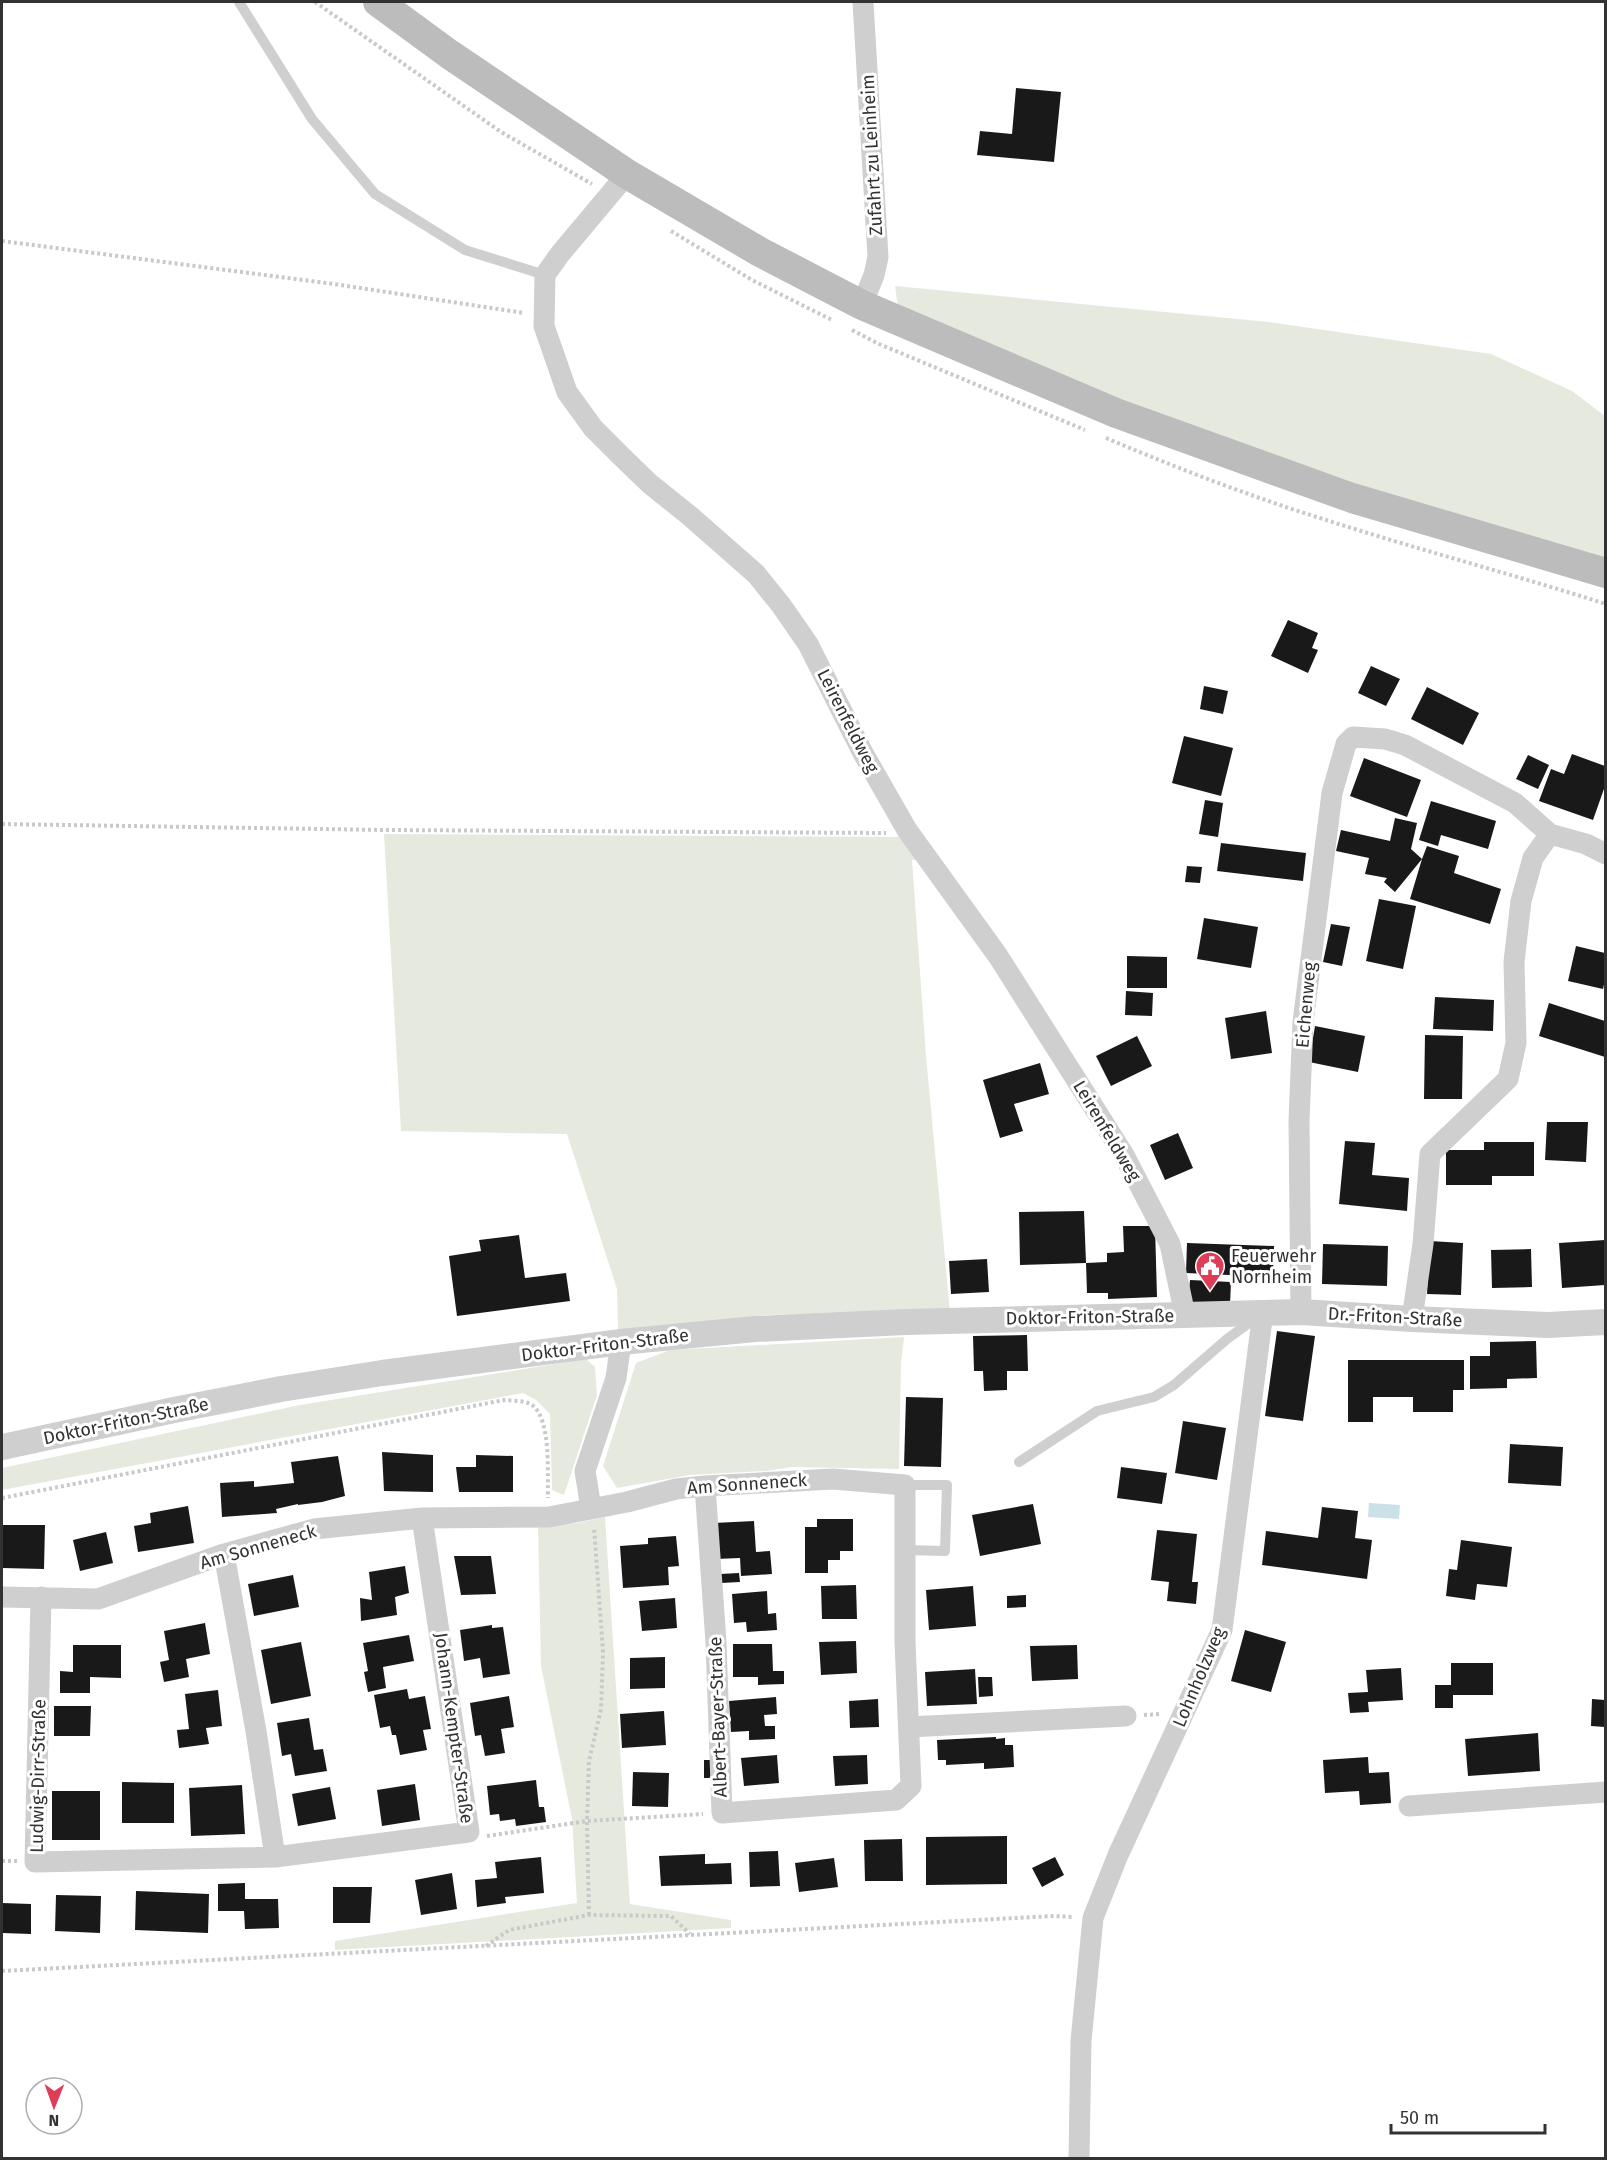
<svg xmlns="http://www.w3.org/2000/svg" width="1607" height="2160" font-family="'Fira Sans',sans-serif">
<rect width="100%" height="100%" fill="#fff"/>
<path fill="#e6eade" d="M895 286 1269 322 1491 354 1572 391 1605 416V562L1440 514 1132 409 898 307Z
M384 834 905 837 921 859 912 860 926 1056 950 1312 764 1315 618 1331 617 1289 567 1134 401 1131Z
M904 1337 901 1363 899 1469 792 1467 766 1471 690 1475 617 1488 603 1466 636 1363 670 1350Z
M586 1359 595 1367 597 1395 564 1495 552 1490 550 1414 536 1400 523 1393 2 1490V1468L300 1405Z
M605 1517 630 1904 731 1920V1928L335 1950V1941L577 1903 572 1819 541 1666 538 1526 577 1523Z"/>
<path fill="#cbe1ea" d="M1369 1503 1400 1505 1399 1519 1368 1517Z"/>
<path fill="#191919" d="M1016 88 1061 92 1054 162 977 155 980 131 1012 134Z
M1288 620 1318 633 1312 648 1318 650 1308 673 1271 656Z
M1371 666 1400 679 1386 706 1358 693Z
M1204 686 1228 691 1223 714 1200 709Z
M1427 687 1479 713 1463 745 1411 719Z
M1184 736 1233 748 1221 796 1172 783Z
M1572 754 1605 766V786L1593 820 1539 801 1551 769 1564 774Z
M1528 755 1549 765 1538 789 1516 779Z
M1364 758 1421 780 1407 817 1350 796Z
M1205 800 1223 803 1218 837 1199 834Z
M1431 801 1496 821 1488 849 1441 835 1438 846 1419 840Z
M1395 818 1417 823 1411 849 1422 859 1427 846 1459 856 1454 873 1501 889 1490 924 1410 899 1422 859 1395 892 1384 882 1387 878 1365 874 1369 858 1336 851 1341 830 1390 841Z
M1221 843 1306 853 1303 881 1217 871Z
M1187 866 1202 867 1200 883 1185 882Z
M1379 899 1416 906 1403 969 1366 961Z
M1204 918 1258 927 1251 968 1197 959Z
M1331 924 1350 927 1342 966 1323 962Z
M1576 946 1605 953V980L1603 989 1568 981Z
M1127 956 1167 957V988H1127Z
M1126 991 1153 993 1152 1016 1125 1015Z
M1435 997 1494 1000 1493 1031 1433 1029Z
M1549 1003 1605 1021V1057L1539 1036Z
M1266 1011 1272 1053 1231 1059 1225 1018Z
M1315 1026 1365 1036 1358 1072 1309 1062Z
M1425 1035 1463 1036 1462 1099H1424Z
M1137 1036 1152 1066 1111 1086 1096 1056Z
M1040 1063 1049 1094 1014 1104 1023 1131 1000 1138 983 1080Z
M1547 1122H1588L1586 1162 1545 1160Z
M1178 1133 1193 1168 1165 1180 1150 1145Z
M1345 1141 1375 1143 1372 1175 1409 1178 1407 1211 1339 1204Z
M1484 1142H1534V1176H1492V1185H1446V1150H1484Z
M1084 1211 1086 1263 1020 1265 1019 1212Z
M1123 1226H1155L1157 1297 1108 1299V1293H1087L1086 1263 1107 1262V1253L1124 1252Z
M519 1235 525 1278 566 1273 570 1301 457 1316 449 1256 481 1251 479 1240Z
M1605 1240V1285L1562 1288 1559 1243Z
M1430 1241 1463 1243 1461 1295 1427 1294Z
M1187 1243 1274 1246 1273 1277 1186 1273Z
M1323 1244 1388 1246 1387 1286 1322 1284Z
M1531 1249 1532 1287 1492 1288 1491 1250Z
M987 1259 989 1292 951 1294 949 1261Z
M1190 1280 1231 1282 1230 1305 1188 1302Z
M1277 1331 1315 1336 1303 1421 1265 1416Z
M1027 1335 1028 1371H1007V1390L984 1391 983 1371H974L973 1336Z
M1536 1341 1537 1378 1507 1379V1388L1470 1389V1356H1490V1342Z
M1348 1360H1464V1390H1453V1412H1413V1397H1373V1422H1348Z
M906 1397 943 1398 941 1467 904 1466Z
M1183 1421 1226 1428 1217 1480 1175 1473Z
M1510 1444 1563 1447 1561 1486 1508 1483Z
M382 1452 433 1455V1492L384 1491Z
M476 1455 513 1456V1492H459L456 1467H476Z
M338 1456 345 1496 322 1502 298 1505V1504L276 1509 277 1513 222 1517 220 1483 254 1481V1487L294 1483 291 1462Z
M1121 1467 1167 1473 1162 1504 1117 1498Z
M1033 1504 1041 1544 980 1556 972 1515Z
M188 1506 194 1543 138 1552 134 1526 151 1523 150 1513Z
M1322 1507 1358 1511 1355 1538 1372 1540 1367 1579 1262 1565 1266 1531 1318 1538Z
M817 1519H853V1551H840V1560H828V1573H805V1527H817Z
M754 1521 756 1552 770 1551 772 1574 741 1576 740 1558 716 1559 714 1523Z
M2 1525H45L44 1569 2 1568Z
M1157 1530 1197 1534 1192 1582H1198L1196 1604 1167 1601 1169 1582 1151 1580Z
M106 1532 113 1563 80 1571 73 1540Z
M676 1536 679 1566 668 1567 669 1585 623 1588 620 1546 648 1544V1538Z
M1461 1540 1512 1547 1507 1587 1477 1584 1475 1600 1446 1596 1449 1569 1457 1570Z
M454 1556H491L496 1594 461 1595Z
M405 1566 409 1593 395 1597 397 1615 361 1621 360 1598 372 1600 369 1572Z
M739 1573 740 1582 721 1583 720 1574Z
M293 1575 299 1607 254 1616 248 1584Z
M856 1585 857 1619H822L821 1586Z
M973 1586 976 1626 929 1630 926 1590Z
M767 1591 768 1614 776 1613 777 1630 747 1632 746 1622 734 1623 732 1594Z
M1026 1595V1607L1007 1608V1596Z
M675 1598 677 1628 642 1631 639 1601Z
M205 1623 210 1654 186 1659 189 1677 164 1682 160 1662 169 1660 164 1631Z
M492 1625V1628L503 1627 510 1674 483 1678 480 1658 464 1661 460 1630Z
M1245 1630 1286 1642 1271 1692 1231 1681Z
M409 1635 414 1661 383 1667 386 1688 368 1692 364 1672 368 1671 363 1643Z
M856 1641 857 1673 821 1675 819 1642Z
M301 1642 311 1696 271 1704 261 1650Z
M733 1644H772L773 1671H784V1684L758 1685V1677H733Z
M73 1645H121V1678L90 1677V1693H60V1671L73 1672Z
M1077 1645 1078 1679 1032 1681 1030 1646Z
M665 1657V1688L630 1689V1658Z
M1451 1663H1493V1695H1453V1708H1435V1685H1451Z
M1401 1668 1403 1700 1368 1702 1369 1712 1350 1713 1348 1693 1368 1692 1366 1670Z
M975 1669 977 1704 927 1706 925 1672Z
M978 1677H992L993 1696 979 1697Z
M407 1689 409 1699 425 1696 431 1729 423 1730 427 1750 400 1755 396 1735H392L390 1726 380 1728 374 1695Z
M218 1690 222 1726 206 1728 209 1744 179 1748 177 1730 189 1729 185 1694Z
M509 1696 514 1727 501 1729 505 1753 485 1756 481 1735 475 1736 470 1703Z
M776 1697 777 1714 764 1715 765 1726H775V1739L749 1740V1731L731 1732 729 1701Z
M878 1699 879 1727 850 1728 849 1701Z
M1592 1699 1605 1700V1727L1591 1726Z
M54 1706H91L90 1736H54Z
M664 1711 666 1745 622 1748 620 1714Z
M309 1718 314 1750 323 1749 327 1771 295 1776 291 1754 282 1756 277 1723Z
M1538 1733 1540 1771 1468 1776 1465 1739Z
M996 1737V1739L1005 1738V1745H1013L1014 1767 984 1769V1763L946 1765V1760H938L937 1740Z
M777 1755 779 1783 744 1786 741 1758Z
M867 1755 868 1784 835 1786 833 1756Z
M1368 1757 1369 1773 1389 1772 1391 1803 1360 1805 1359 1791 1325 1793 1323 1760Z
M704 1760H715L716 1778H704Z
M633 1772 669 1773 668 1807 632 1806Z
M536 1780 539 1807H544L546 1822 516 1826 515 1819 500 1821 499 1814 490 1815 487 1786Z
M122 1782 174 1783V1823H122Z
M415 1784 420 1820 382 1826 377 1790Z
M242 1785 245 1834 191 1836 189 1788Z
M330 1787 336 1819 298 1826 292 1794Z
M52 1791H100V1840H52Z
M1007 1836V1884L926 1885V1837Z
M902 1839 903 1881H865L864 1840Z
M778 1851 780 1886 750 1887 749 1852Z
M705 1854V1864L731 1863 732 1884 661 1886 659 1856Z
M541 1857 544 1893 505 1897 506 1903 477 1907 475 1880 497 1878 495 1862Z
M1055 1857 1064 1875 1042 1887 1032 1868Z
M834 1858 838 1887 799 1892 795 1863Z
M452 1873 457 1909 421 1915 415 1880Z
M245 1883V1899H278L279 1928 245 1929 244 1911H218V1884Z
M333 1887H372L370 1923H333Z
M136 1891 209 1894 208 1933 135 1930Z
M56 1895 101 1896 100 1933 55 1931Z
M2 1903 31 1904V1934L2 1933Z"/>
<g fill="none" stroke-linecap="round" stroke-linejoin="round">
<path stroke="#c9c9c9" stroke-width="4" stroke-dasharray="3 3" stroke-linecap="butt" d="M315 2 501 132 592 184
M671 231 752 280 832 320
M2 241 334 284 524 313
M852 330 879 344 1085 430
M1106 438C1177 468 1249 496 1323 519 1416 549 1512 574 1606 604
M2 824 384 830 886 833
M2 1498 504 1400C513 1401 524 1400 532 1405 552 1420 547 1475 548 1498
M1144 1715 1161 1714
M487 1836 587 1821 703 1814
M2 1861H17
M589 1915 587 1821 589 1761 601 1709 603 1652 594 1527
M486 1946 509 1930 589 1915 671 1916 690 1934
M2 1971 1054 1916 1073 1917"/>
<path stroke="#cfcfcf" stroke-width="10" d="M239 2 312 119 375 194 465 250 545 275
M1019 1462 1097 1411 1154 1397 1174 1385 1227 1339 1256 1318
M905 1550 945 1551 947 1485H905"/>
<path stroke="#cfcfcf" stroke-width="21" d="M627 174 560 254 545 275 544 326 567 392 593 428 621 456 650 484 690 516 756 574 781 605 808 644 863 753 907 830 998 956 1124 1155 1170 1244 1185 1315
M862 305 874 275 878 257 863 2
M1301 1312 1299 1121 1303 1022 1332 793 1346 744 1353 737 1385 739 1405 745 1515 803 1550 834 1586 844 1606 854
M1412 1319 1423 1244 1430 1154 1508 1079 1516 1043 1514 962 1521 901 1533 858 1550 834
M591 1508 585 1471 616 1378 621 1342
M224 1554 256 1731 275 1857
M2 1597 98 1599 224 1554 314 1529 422 1518 549 1517 627 1502 676 1489 705 1486 833 1479 905 1485V1642L911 1786 896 1800 722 1813 716 1642 705 1486
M41 1597 35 1862 275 1857 469 1832 422 1518
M909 1727 1126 1716
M1409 1806 1606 1792
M1079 2158 1081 2041 1093 1918 1118 1855 1222 1630 1263 1312"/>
<path stroke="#cfcfcf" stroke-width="26" d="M2 1447 174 1410 281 1389 382 1373 621 1342 755 1329 906 1322 1301 1312 1412 1319 1548 1325 1606 1322"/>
<path stroke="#bcbcbc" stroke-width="30" d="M378 2 449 54 627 174 760 252 862 305 1116 413 1352 498 1606 573"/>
</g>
<defs>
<g id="civic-pin" transform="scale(1.5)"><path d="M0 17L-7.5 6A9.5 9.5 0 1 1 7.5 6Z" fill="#df3d57" stroke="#fff"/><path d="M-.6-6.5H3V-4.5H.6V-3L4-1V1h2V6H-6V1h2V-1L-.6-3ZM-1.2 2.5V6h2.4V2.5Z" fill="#fff"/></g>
</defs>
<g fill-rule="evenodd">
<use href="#civic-pin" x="1210" y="1266"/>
</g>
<g text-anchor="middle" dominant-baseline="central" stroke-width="6" stroke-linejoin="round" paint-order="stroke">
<g font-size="18" fill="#323232" stroke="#fff">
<text transform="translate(872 155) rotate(-93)">Zufahrt zu Leinheim</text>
<text transform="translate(848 721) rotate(63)">Leirenfeldweg</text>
<text transform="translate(1306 1005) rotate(-85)">Eichenweg</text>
<text transform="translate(1107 1131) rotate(59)">Leirenfeldweg</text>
<text transform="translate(1090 1317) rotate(-1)">Doktor-Friton-Straße</text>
<text transform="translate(1395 1317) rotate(3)">Dr.-Friton-Straße</text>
<text transform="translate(605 1345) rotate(-7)">Doktor-Friton-Straße</text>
<text transform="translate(126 1421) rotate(-12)">Doktor-Friton-Straße</text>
<text transform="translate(747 1484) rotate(-4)">Am Sonneneck</text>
<text transform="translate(258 1547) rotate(-16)">Am Sonneneck</text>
<text transform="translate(1199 1677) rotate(-67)">Lohnholzweg</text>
<text transform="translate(718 1717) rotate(-92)">Albert-Bayer-Straße</text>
<text transform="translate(454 1728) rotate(82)">Johann-Kempter-Straße</text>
<text transform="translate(38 1776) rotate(-89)">Ludwig-Dirr-Straße</text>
</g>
<g font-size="18" fill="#323232" stroke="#fff" text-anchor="start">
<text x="1231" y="1256">Feuerwehr<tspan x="1231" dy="21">Nornheim</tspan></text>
</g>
</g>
<rect width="1607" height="2160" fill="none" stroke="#323232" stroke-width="6"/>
<g transform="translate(54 2106) rotate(181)"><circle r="28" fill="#ffffff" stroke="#adadad" stroke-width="1.5"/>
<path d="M0-4.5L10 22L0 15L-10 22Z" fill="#df3d57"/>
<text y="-9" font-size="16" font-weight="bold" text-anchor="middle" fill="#323232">N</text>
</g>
<path d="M1391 2124v9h154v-9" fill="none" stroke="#323232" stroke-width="3"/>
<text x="1400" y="2124" font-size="18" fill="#323232" stroke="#ffffff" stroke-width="4.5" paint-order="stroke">50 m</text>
</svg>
